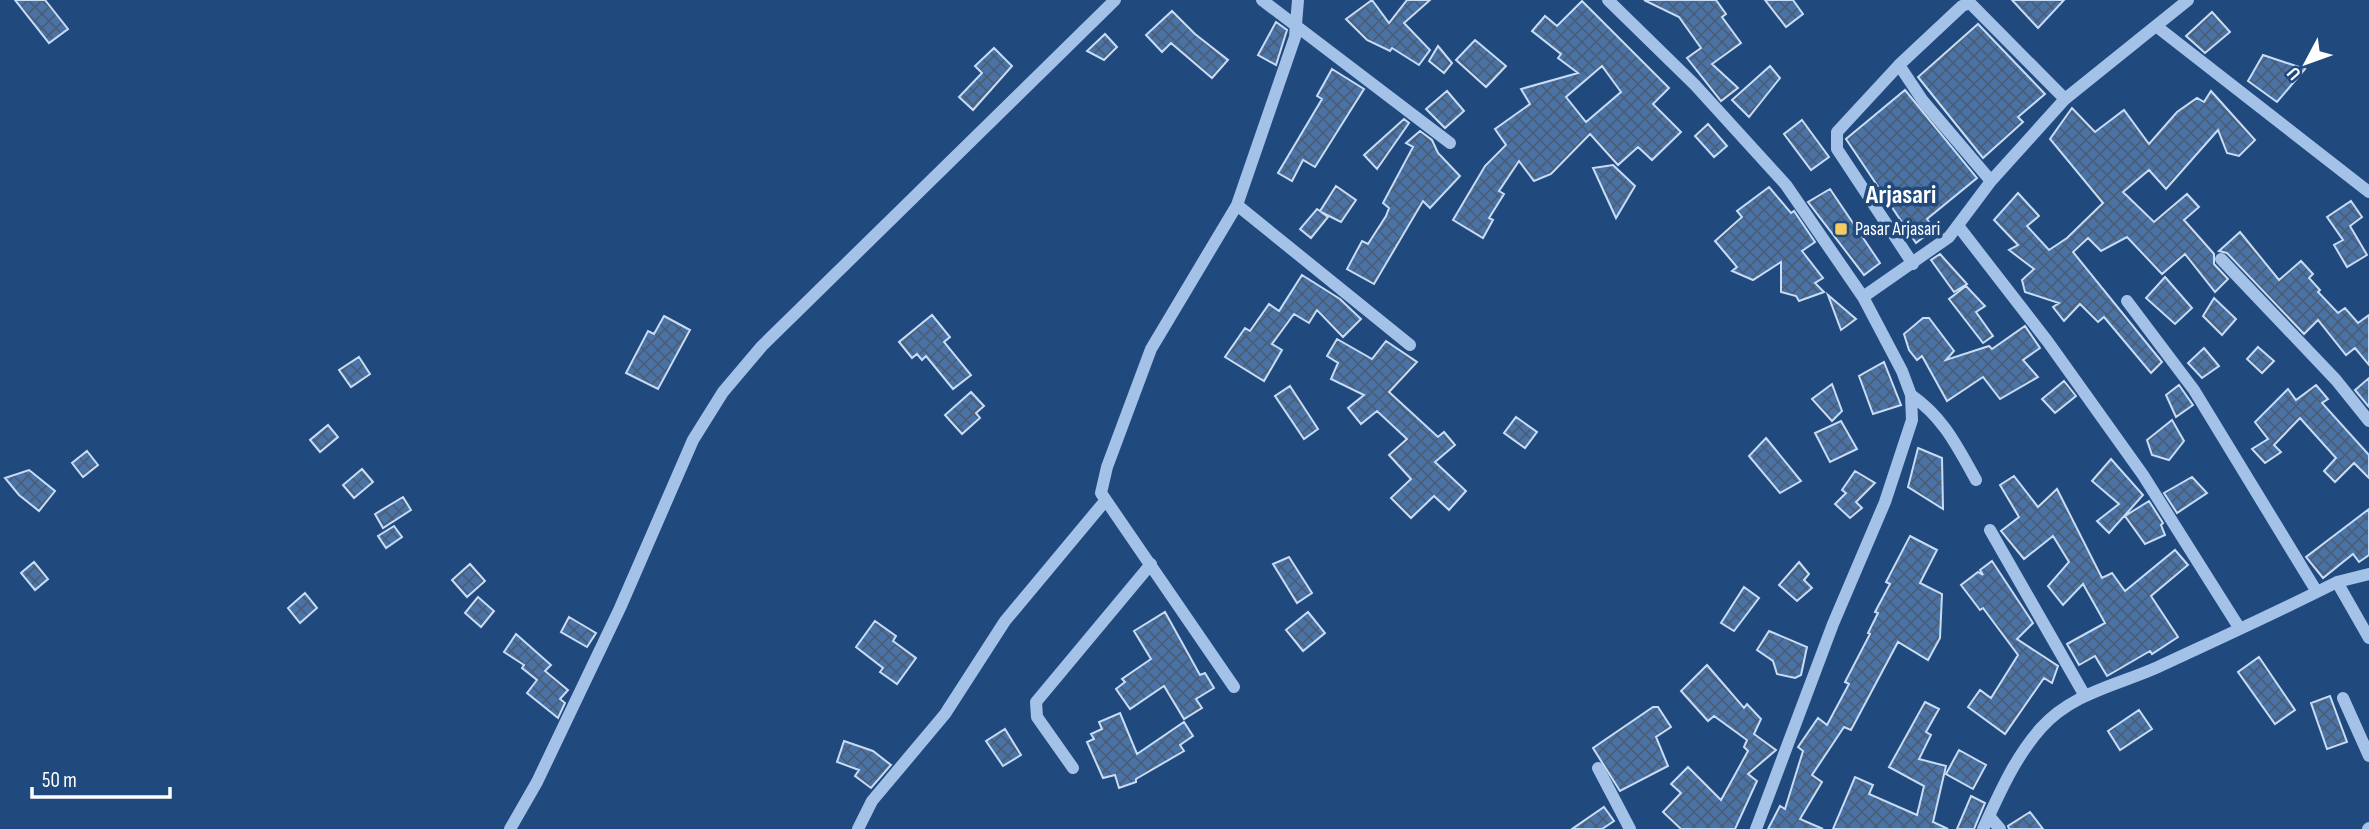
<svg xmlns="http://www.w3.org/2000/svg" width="2369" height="829" font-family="'Sofia Sans Condensed',sans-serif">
<defs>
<pattern id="building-cross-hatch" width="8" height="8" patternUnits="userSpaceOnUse" patternTransform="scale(1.75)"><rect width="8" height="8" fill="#4973a7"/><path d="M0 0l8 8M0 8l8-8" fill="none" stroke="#4b5e75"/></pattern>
</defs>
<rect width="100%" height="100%" fill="#20497e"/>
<path fill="url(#building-cross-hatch)" stroke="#c8dcf5" stroke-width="2" fill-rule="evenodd" d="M15 0H45L68 29 49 43Z
M1372 0 1389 23 1407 0H1430L1404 23 1430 50 1419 65 1392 48 1390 51 1367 40 1346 19Z
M1644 0H1716L1726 14 1722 17 1741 43 1712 64 1738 88 1721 101 1687 58 1701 48 1679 17Z
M1765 0H1793L1803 14 1786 27Z
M2012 0H2064L2038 28Z
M1582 1 1669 88 1653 104 1681 132 1652 160 1638 147 1618 165 1590 134 1551 174 1534 181 1519 161 1499 191 1504 194 1489 218 1493 220 1483 238 1453 220 1485 166 1506 145 1495 129 1530 104 1521 89 1578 73 1558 58 1561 54 1532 31 1545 16 1557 26ZM1602 66 1621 92 1586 122 1566 97Z
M1172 11 1195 34 1228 60 1212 78 1171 43 1162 52 1146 35Z
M2212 12 2230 32 2205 53 2186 36Z
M1276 22 1287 30 1276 65 1258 55Z
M1978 24 2045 94 2018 117 2023 122 1983 158 1918 77Z
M1105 34 1117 47 1104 60 1087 51Z
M1475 40 1506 66 1486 87 1456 60Z
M1438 46 1452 63 1444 73 1429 61Z
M994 48 1012 66 973 110 959 97 982 73 975 66Z
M2263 55 2305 69 2277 102 2248 81Z
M1770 66 1780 78 1749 117 1732 100Z
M1332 69 1364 89 1315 167 1303 160 1292 181 1278 173 1322 99 1317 96Z
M1905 90 1977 178 1927 219 1934 229 1916 243 1846 139Z
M1447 91 1464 111 1445 128 1426 109Z
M2211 91 2255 140 2239 156 2227 153 2218 130 2166 189 2149 170 2123 192 2154 222 2187 194 2199 207 2184 220 2214 254V264L2228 279 2215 292 2185 254 2162 274 2127 237 2101 251 2088 238 2073 252 2162 362 2151 373 2104 317 2098 322 2080 304 2064 321 2053 307 2059 303 2025 292 2022 280 2034 269 2009 250 2018 245 1994 220 2018 193 2039 216 2027 226 2049 250 2067 238 2103 203 2050 139 2072 108 2095 132 2124 110 2149 144 2177 112 2197 98 2204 102Z
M1404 119 1409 123 1377 169 1364 155Z
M1802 120 1829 157 1811 170 1784 134Z
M1708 124 1727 146 1714 157 1695 136Z
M1420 131 1432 140 1438 153 1460 176 1430 208 1423 201 1374 284 1347 269 1362 241 1368 244 1386 216 1389 208 1383 203 1413 147 1406 143Z
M1613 165 1635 186 1616 218 1593 168Z
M1336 186 1356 200 1341 222 1321 212 1328 217 1311 238 1300 229 1317 209 1320 211Z
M1769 187 1791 213 1794 211 1815 242 1802 251 1823 278 1815 283 1824 292 1799 301 1796 296 1781 292V262L1753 280 1732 271 1737 267 1715 241 1742 217 1737 211Z
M1830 189 1880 263 1864 275 1808 202Z
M2351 201 2362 217 2350 226 2367 255 2347 267 2334 245 2343 240 2327 217Z
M2240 232 2279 280 2301 261 2313 274 2309 278 2320 290 2318 292 2338 313 2345 308 2358 323 2369 315V365L2355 348 2346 355 2318 320 2304 334 2227 253 2219 251Z
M1940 254 1967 284 1954 292 1931 260Z
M1302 275 1340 299 1361 319 1343 337 1317 310 1309 323 1294 314 1272 344 1282 350 1264 381 1225 357 1245 328 1250 331 1269 304 1279 311Z
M2165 277 2192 308 2175 324 2146 298Z
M1966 286 1985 306 1976 312 1993 336 1983 343 1949 299Z
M1828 295 1856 319 1841 330Z
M2214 298 2236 319 2222 335 2203 316Z
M932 315 950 337 944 342 971 375 953 389 926 356 922 360 917 354 912 358 899 342Z
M664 316 690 330 658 389 626 373 648 331 654 334Z
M1923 318H1929L1954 351 1946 360 1989 346 1992 349 2025 326 2040 348 2023 360 2038 377 2000 399 1983 377 1947 401 1922 356 1917 360 1909 350 1904 334Z
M1337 339 1372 359 1386 341 1417 362 1389 392 1438 437 1444 432 1455 445 1435 462 1466 491 1449 510 1434 496 1411 518 1391 498 1411 479 1389 455 1407 439 1377 411 1361 424 1348 408 1364 395 1331 379 1338 363 1327 356Z
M2258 347 2274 361 2262 373 2247 359Z
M2204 348 2219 366 2202 378 2188 363Z
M359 357 370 374 351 387 339 370Z
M1884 362 1901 405 1873 414 1859 376Z
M2369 378V407L2355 390Z
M2064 381 2076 396 2055 413 2042 399Z
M1832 384 1842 411 1832 421 1812 399Z
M2179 385 2193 405 2176 417 2166 395Z
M2316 385 2328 399 2322 403 2369 455V478L2354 463 2335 482 2324 471 2336 458 2300 418 2274 445 2281 452 2265 463 2252 449 2268 439 2255 422 2288 389 2296 400Z
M1290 386 1318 429 1304 439 1275 396Z
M971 392 984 406 976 413 980 418 962 434 945 415Z
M1516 417 1537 432 1525 448 1504 433Z
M2172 420 2184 441 2169 460 2152 455 2147 440Z
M1841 421 1857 449 1830 462 1815 433Z
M328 425 338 437 320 452 310 440Z
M1766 438 1801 481 1780 493 1749 456Z
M1918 448 1942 458 1943 509 1908 487Z
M87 451 98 465 83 477 72 463Z
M2111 459 2143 495 2109 533 2097 521 2119 504 2092 481Z
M362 469 373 482 354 498 343 485Z
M29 470 55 491 39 511 19 495 5 478Z
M1855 471 1875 483 1856 502 1862 508 1850 518 1835 504 1846 493 1842 490Z
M2014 476 2038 507 2057 489 2102 578 2112 573 2125 591 2175 550 2188 565 2151 596 2178 637 2152 654 2150 651 2107 676 2095 656 2079 665 2067 644 2105 623 2083 584 2063 605 2048 586 2069 562 2053 536 2024 559 2001 531 2019 517 2000 485Z
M2192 477 2207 493 2177 513 2164 493Z
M403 497 411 510 383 528 375 514Z
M2149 501 2163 523 2161 525 2165 535 2145 544 2125 516Z
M2369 509V555L2359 562 2353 554 2323 578 2306 557Z
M394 526 402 537 386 548 378 536Z
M1910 536 1937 550 1920 583 1942 594 1940 638 1928 660 1898 642 1851 730 1844 727 1812 775 1822 782 1800 819 1823 829H1768L1780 806 1785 809 1803 751 1798 747 1818 718 1827 725 1849 684 1845 682 1870 634 1868 633 1878 613 1875 612 1890 584 1886 582Z
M1289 557 1312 593 1297 603 1273 564Z
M1992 561 2033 623 2017 639 2058 666 2052 683 2044 678 2005 734 1968 707 1980 690 1991 698 2018 655 1983 608 1980 610 1961 585 1978 572 1983 575 1980 570Z
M34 562 48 579 35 590 21 573Z
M1799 562 1809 574 1804 580 1812 588 1797 601 1779 585Z
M470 564 485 581 467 597 452 580Z
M1744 587 1759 598 1734 631 1721 623Z
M305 593 317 608 300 623 288 608Z
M478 597 494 611 481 627 465 613Z
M1165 612 1200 675 1205 673 1214 688 1196 699 1202 708 1184 719 1164 686 1130 709 1116 689 1125 682 1122 679 1151 659 1134 631Z
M1308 612 1325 633 1303 651 1286 630Z
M569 617 596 633 587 647 561 632Z
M875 621 896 636 893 641 916 658 897 684 880 672 883 668 856 647Z
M1769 631 1807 647 1801 675 1795 678 1777 674 1773 661 1757 650Z
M516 634 551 665 545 671 568 690 560 699 565 703 558 718 527 693 537 680 522 668 524 665 504 652Z
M2259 657 2295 710 2275 724 2238 672Z
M1707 665 1744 708 1747 704 1761 719 1754 734 1776 750 1748 774 1757 781 1735 829H1681L1663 812 1681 793 1671 784 1688 767 1721 800 1748 751 1744 747 1747 740 1714 716 1708 721 1681 691Z
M2330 696 2347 742 2327 749 2311 703Z
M1925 702 1939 709 1926 732 1931 735 1919 759 1946 766 1933 822 1948 829H1833L1855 777 1873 785 1869 794 1917 815 1924 786 1889 767Z
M1653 707H1658L1671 727 1656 737 1668 766 1620 791 1593 748Z
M2139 710 2152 729 2120 750 2108 731Z
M1120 713 1137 754 1184 722 1193 736 1180 745 1184 751 1136 779V782L1119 788 1115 775 1103 778 1087 742 1094 739 1091 734 1102 729 1099 722Z
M1005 729 1021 755 1003 766 986 741Z
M844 741 873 751 891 765 871 788 855 776 859 770 837 762Z
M1959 750 1986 765 1973 789 1946 774Z
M1971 796 1985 803 1974 829H1957Z
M1604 807 1614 821 1602 829H1572Z
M2030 812 2043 829H2009L2008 826Z"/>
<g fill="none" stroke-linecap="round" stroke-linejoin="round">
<path stroke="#a4c2e7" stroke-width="12" d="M1262 0 1450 143
M1608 0 1695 85 1786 185 1863 297 1902 371 1911 395 1912 420 1885 502 1833 624 1756 829
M2156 26 2369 192
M1899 65 1923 101 1991 181
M1237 205 1410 345
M1959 227 2048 342 2143 475 2240 629
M2221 259 2336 380 2369 421
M1913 264 1837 149V132L1899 65 1962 6 1970 3 2065 99
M1863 297 1949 237 1991 181 2065 99 2188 0
M2127 301 2194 390 2317 592
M1911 395C1943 417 1957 446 1976 480
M1990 530 2085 696
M2337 582 2369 638
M1234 687 1101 493 1107 467 1151 349 1237 205 1295 37 1298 0
M2343 698 2369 756
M1073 768 1037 717 1036 702 1151 564
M1598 768 1630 829
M1989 816 2000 829
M510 829 537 782 620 608 693 440 723 392 762 346 1115 0
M858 829 872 801 945 714 1005 621 1105 501
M1983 829C1999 794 2015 757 2041 728 2072 693 2118 685 2158 667 2218 639 2278 612 2337 582L2369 574
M2368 829 2369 828"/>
</g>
<rect fill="#f4ca65" stroke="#20497e" stroke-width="2.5" x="1834" y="222" width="14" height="14" rx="3.5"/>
<g text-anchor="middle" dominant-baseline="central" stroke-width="7" stroke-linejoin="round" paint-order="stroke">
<g font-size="19" fill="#fff" stroke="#20497e" text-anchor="start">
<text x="1855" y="229">Pasar Arjasari</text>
</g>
<g font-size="26" font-weight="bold" fill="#fff" stroke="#20497e">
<text x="1901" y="195">Arjasari</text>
</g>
</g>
<g transform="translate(2306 63) rotate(229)" stroke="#20497e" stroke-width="5" paint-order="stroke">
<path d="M0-5L12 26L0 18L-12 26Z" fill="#ffffff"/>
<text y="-10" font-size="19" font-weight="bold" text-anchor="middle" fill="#ffffff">U</text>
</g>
<path d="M32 787v10h138v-10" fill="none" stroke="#ffffff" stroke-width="3.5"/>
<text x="42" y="787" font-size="21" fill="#ffffff" stroke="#20497e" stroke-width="5" paint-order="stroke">50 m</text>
</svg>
